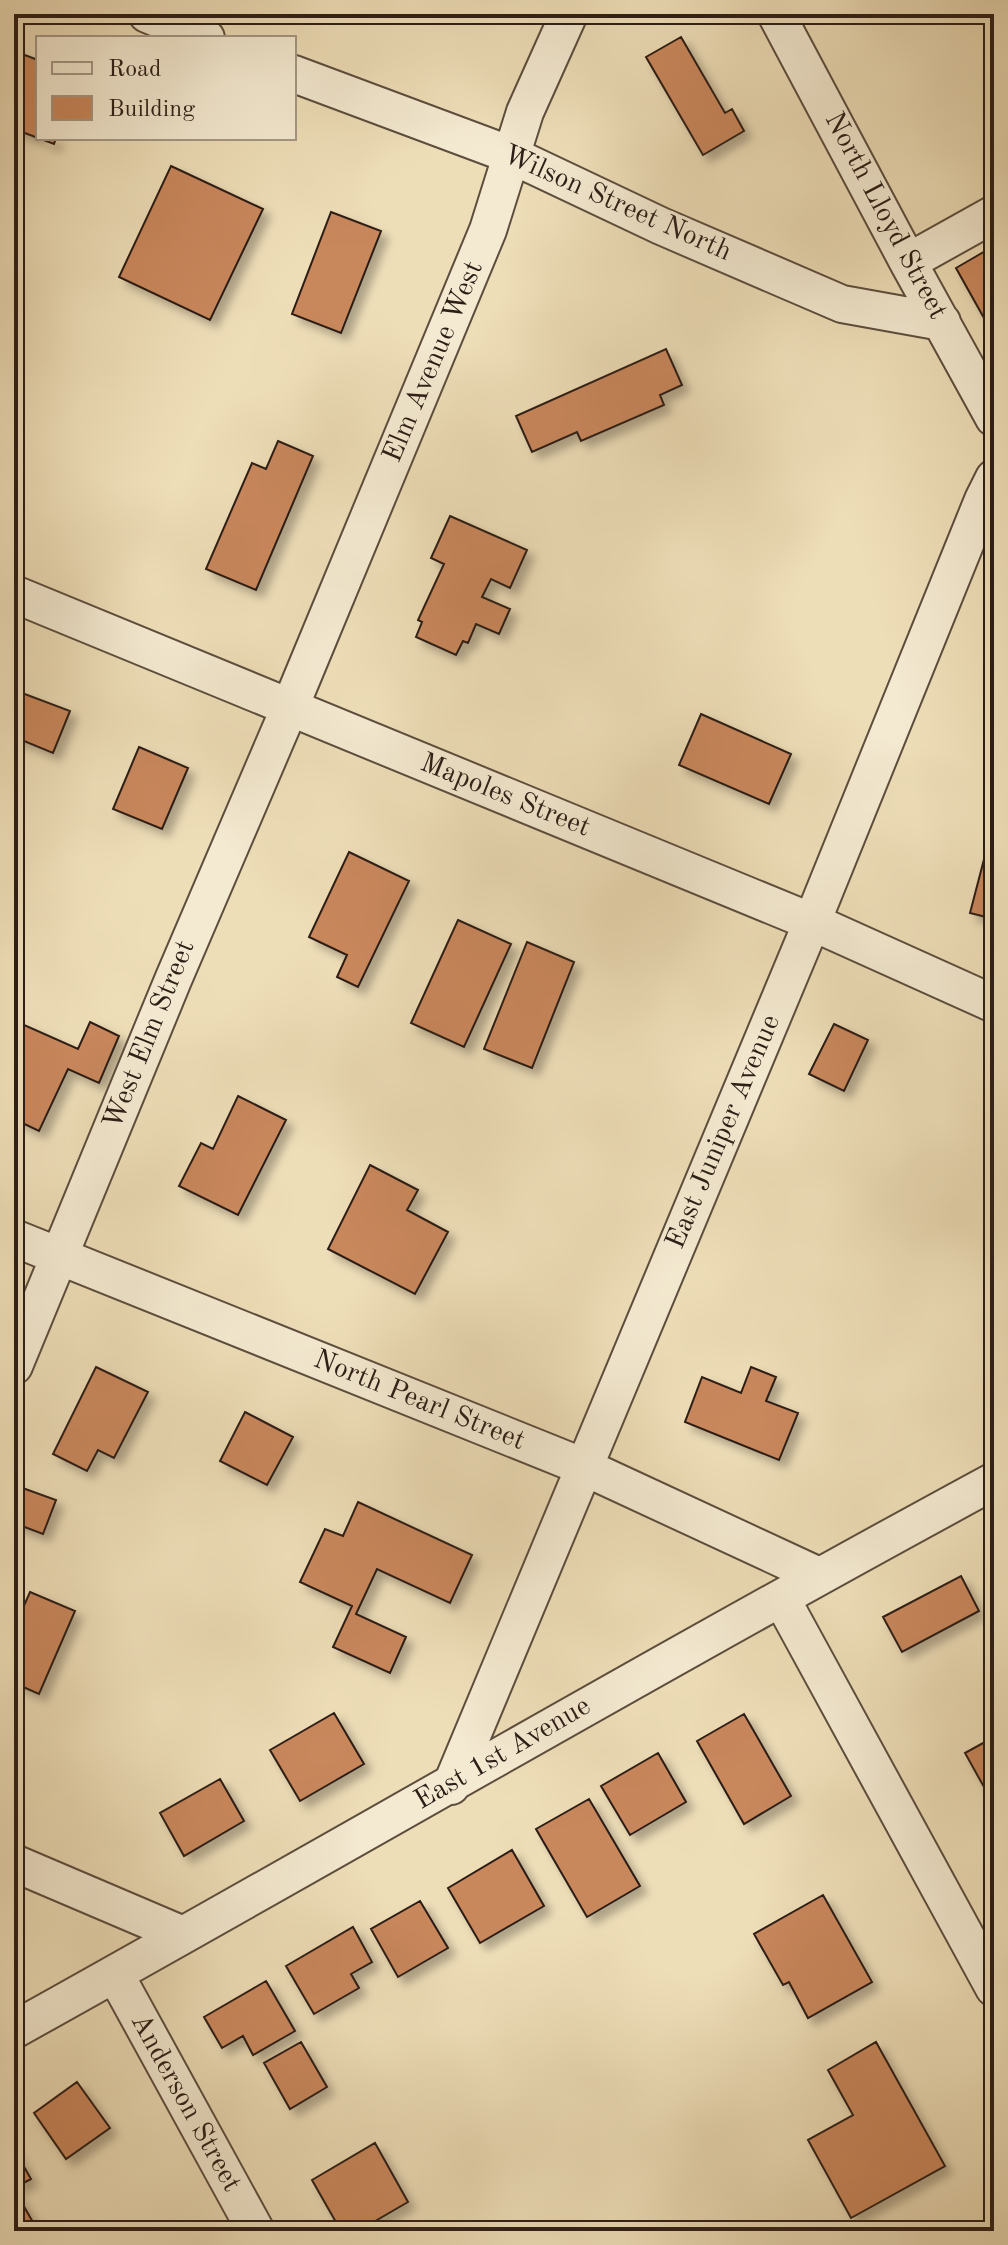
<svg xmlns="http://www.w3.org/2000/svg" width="1008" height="2245" font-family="'Old Standard TT',serif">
<defs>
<filter id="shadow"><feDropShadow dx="7" dy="7" stdDeviation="4" flood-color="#0004"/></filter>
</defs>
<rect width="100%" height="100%" fill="#eedeb8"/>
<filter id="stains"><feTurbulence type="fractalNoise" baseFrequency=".0025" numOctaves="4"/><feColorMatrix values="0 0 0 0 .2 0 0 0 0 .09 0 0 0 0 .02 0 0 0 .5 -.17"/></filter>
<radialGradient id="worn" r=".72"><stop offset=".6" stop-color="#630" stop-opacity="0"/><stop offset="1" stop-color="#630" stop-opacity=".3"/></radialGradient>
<path fill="#c9875b" stroke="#2c1d16" stroke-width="2" filter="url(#shadow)" d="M681 37 725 113 732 109 744 131 703 155 646 57Z
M14 51 38 60V138H56L54 144 14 129Z
M171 166 263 209 210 320 119 277Z
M331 212 381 231 341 333 292 314Z
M994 246V336L956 268Z
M666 349 682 385 660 395 664 405 581 441 577 432 532 452 516 416Z
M278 441 313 456 256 590 206 569 252 463 266 469Z
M450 516 527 550 510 588 491 579 482 597 510 609 499 634 476 624 468 643 463 641 456 655 416 637 422 622 418 620 444 564 431 558Z
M14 690 70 711 53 753 17 738 14 745Z
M701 714 791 754 769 804 679 765Z
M139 747 188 768 162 829 113 809Z
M989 840 994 842V919L970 913Z
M349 852 409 881 358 987 337 977 347 955 309 937Z
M458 920 511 944 464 1047 411 1023Z
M527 942 574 962 532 1068 484 1049Z
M90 1022 119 1036 99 1083 68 1069 39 1131 14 1119V1042L22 1024 78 1049Z
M834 1024 868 1040 844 1091 809 1074Z
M238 1096 286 1120 238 1215 179 1186 201 1143 213 1149Z
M370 1165 418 1190 407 1210 448 1232 415 1294 328 1249Z
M96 1367 148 1392 114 1458 98 1450 87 1471 53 1454Z
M751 1367 776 1377 766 1401 798 1413 779 1460 685 1422 702 1377 741 1393Z
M245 1412 293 1437 267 1485 220 1461Z
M17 1486 56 1500 43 1534 14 1523V1492Z
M358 1502 472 1555 450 1603 377 1569 356 1614 406 1637 390 1673 333 1647 352 1606 300 1582 325 1529 343 1536Z
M961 1576 979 1611 902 1652 883 1617Z
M30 1592 75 1611 39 1694 14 1683V1628Z
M334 1713 364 1764 300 1801 270 1750Z
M744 1714 791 1796 744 1824 697 1741Z
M994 1737V1805L965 1753Z
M658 1753 686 1802 630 1835 601 1786Z
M220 1779 244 1821 184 1856 160 1813Z
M589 1799 640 1886 587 1917 536 1829Z
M512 1850 544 1906 480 1943 448 1888Z
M823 1895 872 1982 808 2018 789 1982 783 1985 754 1934Z
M420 1901 448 1948 398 1977 371 1929Z
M353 1927 372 1962 351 1974 359 1988 314 2014 286 1966Z
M266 1981 295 2031 253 2055 243 2036 222 2048 204 2017Z
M301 2042 327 2087 290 2109 264 2063Z
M876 2042 945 2166 851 2218 808 2140 853 2115 828 2070Z
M77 2082 110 2128 66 2159 34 2113Z
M375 2143 408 2202 358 2231H341L312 2180Z
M14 2149 31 2179 14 2188Z
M14 2189 38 2231H14Z"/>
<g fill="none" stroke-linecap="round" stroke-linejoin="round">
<g stroke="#5c4d3e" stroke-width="40">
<path id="minor" d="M147 14 206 38
M776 14 908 262 994 418
M294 74 511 155 661 226 842 304 942 322
M908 262 994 214
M14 594 812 922 994 1004
M14 1238 584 1467 819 1576
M14 1366 173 980 290 707 488 230 525 112 569 14
M781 1598 994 1988
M451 1786 812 922 983 500 994 478
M14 1863 183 1935
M115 1974 256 2231
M14 2030C341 1848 665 1659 994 1481"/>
</g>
<use href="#minor" stroke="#f4ead1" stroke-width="36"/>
</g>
<g text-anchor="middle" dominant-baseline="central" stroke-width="6" stroke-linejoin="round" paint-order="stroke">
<g font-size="28" fill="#2c1d16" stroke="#f4ead1">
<text transform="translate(617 204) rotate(24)">Wilson Street North</text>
<text transform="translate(885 216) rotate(62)">North Lloyd Street</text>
<text transform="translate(434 362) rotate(-67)">Elm Avenue West</text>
<text transform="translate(505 796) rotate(22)">Mapoles Street</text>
<text transform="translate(150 1035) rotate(-68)">West Elm Street</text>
<text transform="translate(724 1132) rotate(-67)">East Juniper Avenue</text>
<text transform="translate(419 1401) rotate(22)">North Pearl Street</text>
<text transform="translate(503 1754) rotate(-30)">East 1st Avenue</text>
<text transform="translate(185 2103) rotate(61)">Anderson Street</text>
</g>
</g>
<rect width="1008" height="2245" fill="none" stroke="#eedeb8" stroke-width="48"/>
<rect x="16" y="16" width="976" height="2213" fill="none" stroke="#2c1d16" stroke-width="4"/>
<rect x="24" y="24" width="960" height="2197" fill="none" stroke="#2c1d16" stroke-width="2"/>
<rect x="36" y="36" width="260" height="104" fill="#f4ead1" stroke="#a49886" stroke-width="2"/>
<rect x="52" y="62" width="40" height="12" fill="#f4ead1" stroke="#a49886" stroke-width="2"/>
<text x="108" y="76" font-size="24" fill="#2c1d16">Road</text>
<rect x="52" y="96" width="40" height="24" fill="#c9875b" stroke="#a49886" stroke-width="2"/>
<text x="108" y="116" font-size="24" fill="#2c1d16">Building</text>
<rect width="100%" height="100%" filter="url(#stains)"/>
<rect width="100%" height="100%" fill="url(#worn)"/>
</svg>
